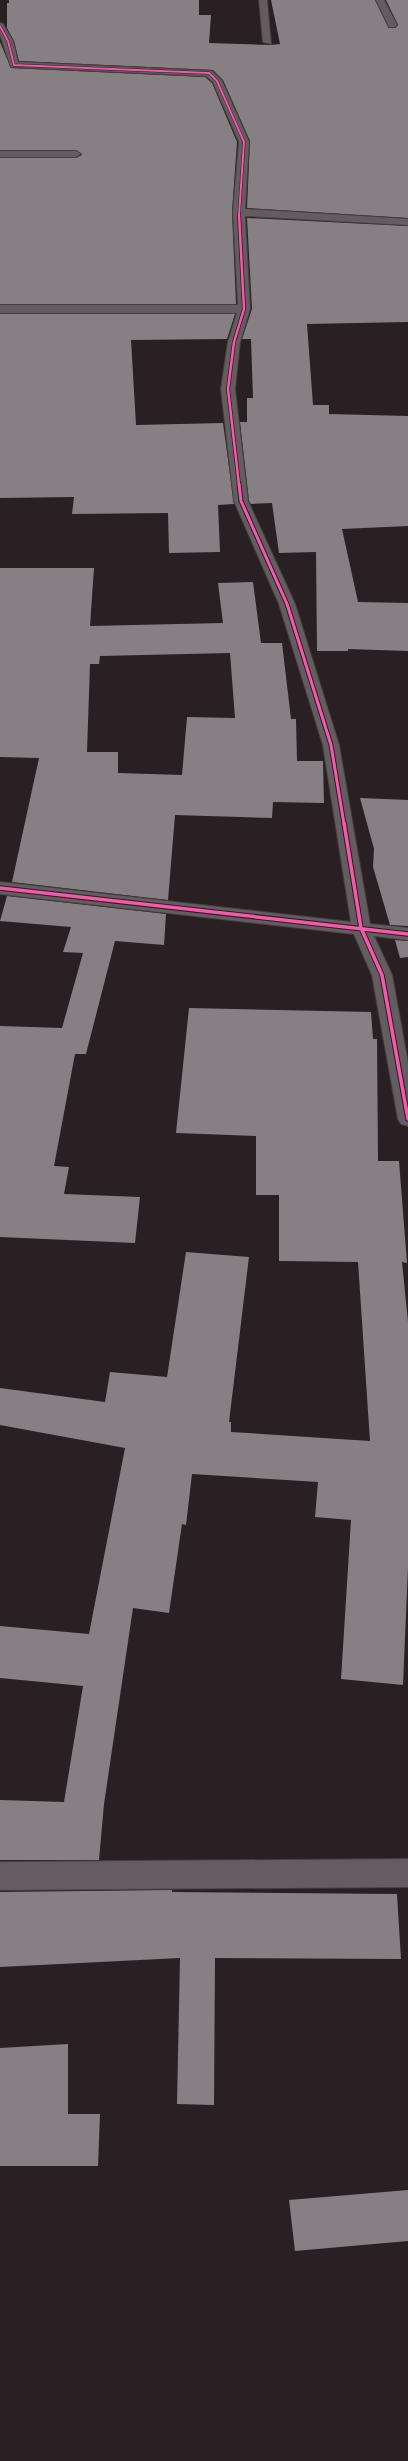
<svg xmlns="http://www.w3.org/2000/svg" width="408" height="2461" font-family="'Archivo Narrow',sans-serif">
<rect width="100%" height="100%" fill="#292024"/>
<path fill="#867f84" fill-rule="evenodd" d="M9 0H199V15H211L209 43 271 45 280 44 271 0H375L389 28H395L398 25 386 0H408V218L247 208 250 141 223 80 213 70 19 61 14 41 7 28V3H9Z
M0 42 11 68 205 77 212 83 237 142 232 212 236 304H0V158H76L82 155 76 150H0Z
M247 218 408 226V322L307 324 313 405H329V414L408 416V526L342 529 358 602 408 603V651L348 649V651H317L316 552 279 553 272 503 251 504 249 501 240 422H247V398H253L251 339H242L252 309Z
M0 314H235L227 339 131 340 136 425 223 423 234 504 218 505 220 552 169 553 168 513 72 514 74 497 0 498Z
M0 568H94L90 626 223 623 218 583 253 582 261 643H282L291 719H296L297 761H323L324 803 273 802 272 818 175 815 168 900 12 882 39 758 0 757ZM230 653 235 718 187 717 182 775 118 773V752H87L90 664H99L100 656Z
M360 798 408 800V926L390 925 373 867 374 849Z
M7 896 166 914 164 945 115 941 86 1054H75L54 1166 69 1167 64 1194 140 1197 135 1243 0 1237V1026L62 1028 83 953 63 952 71 927 0 921Z
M395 940 408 941V957L400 958Z
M189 1008 371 1012 373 1039H377L378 1161H399L407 1263 402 1262 408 1322V1567L403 1685 341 1679 351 1520 315 1517 318 1482 192 1474 186 1525 182 1524 169 1613 133 1608 104 1804 99 1860H0V1800L64 1802 83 1686 0 1678V1626L89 1634 125 1448 0 1425V1388L105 1402 110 1372 167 1377 186 1252 249 1257 229 1422H231V1432L370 1441 358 1262 279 1261V1195H256V1136L176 1133Z
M172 1890V1892L397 1894 401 1959 215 1958 214 2105 177 2104 180 1958 0 1967V1892Z
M68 2044V2114H100L98 2166H0V2048Z
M408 2190V2241L295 2251 289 2200Z"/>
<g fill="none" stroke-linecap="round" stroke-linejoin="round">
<g stroke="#463e41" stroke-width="2">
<path id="minor" d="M259 0H267L271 44 263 42Z
M376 0H384L397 25 395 27H389Z
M0 23 3 24 13 41 18 62 212 71 222 81 249 142 245 209 408 219V225L245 216 250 309 240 342 235 389 248 501 295 604 339 745 370 924 408 928V940L374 936 392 975 408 1063V1126L401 1124 398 1119 372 975 354 934 0 894V882L351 922 323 745 279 604 234 501 221 389 228 342 237 313H0V305H238L233 212 239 142 213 82 206 76 11 67 0 35Z
M0 151H76L81 154 76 157H0Z
M408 1859V1887L0 1890V1862Z"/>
</g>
<use href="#minor" fill="#645c60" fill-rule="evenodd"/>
<g stroke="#2d1c23" stroke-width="3">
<path id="cycleway-far3" d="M0 26 8 41 14 65 209 73 217 81 244 142 239 215"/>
</g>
<g stroke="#2d1c23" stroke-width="4">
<path id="cycleway-far2" d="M239 485 228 389 234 342 244 309 239 214"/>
</g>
<g stroke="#2d1c23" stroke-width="5">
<path id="cycleway-far1" d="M239 484 241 501 287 604 331 745 344 824"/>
</g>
<g stroke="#2d1c23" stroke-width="5.5">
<path id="cycleway" d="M344 823 361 928 382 975 408 1119
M0 888 408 934"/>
</g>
<use href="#cycleway-far3" stroke="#f35aa7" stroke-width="2"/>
<use href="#cycleway-far2" stroke="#f35aa7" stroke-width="2.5"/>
<use href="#cycleway-far1" stroke="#f35aa7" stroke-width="3"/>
<use href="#cycleway" stroke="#f35aa7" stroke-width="3.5"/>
</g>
</svg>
